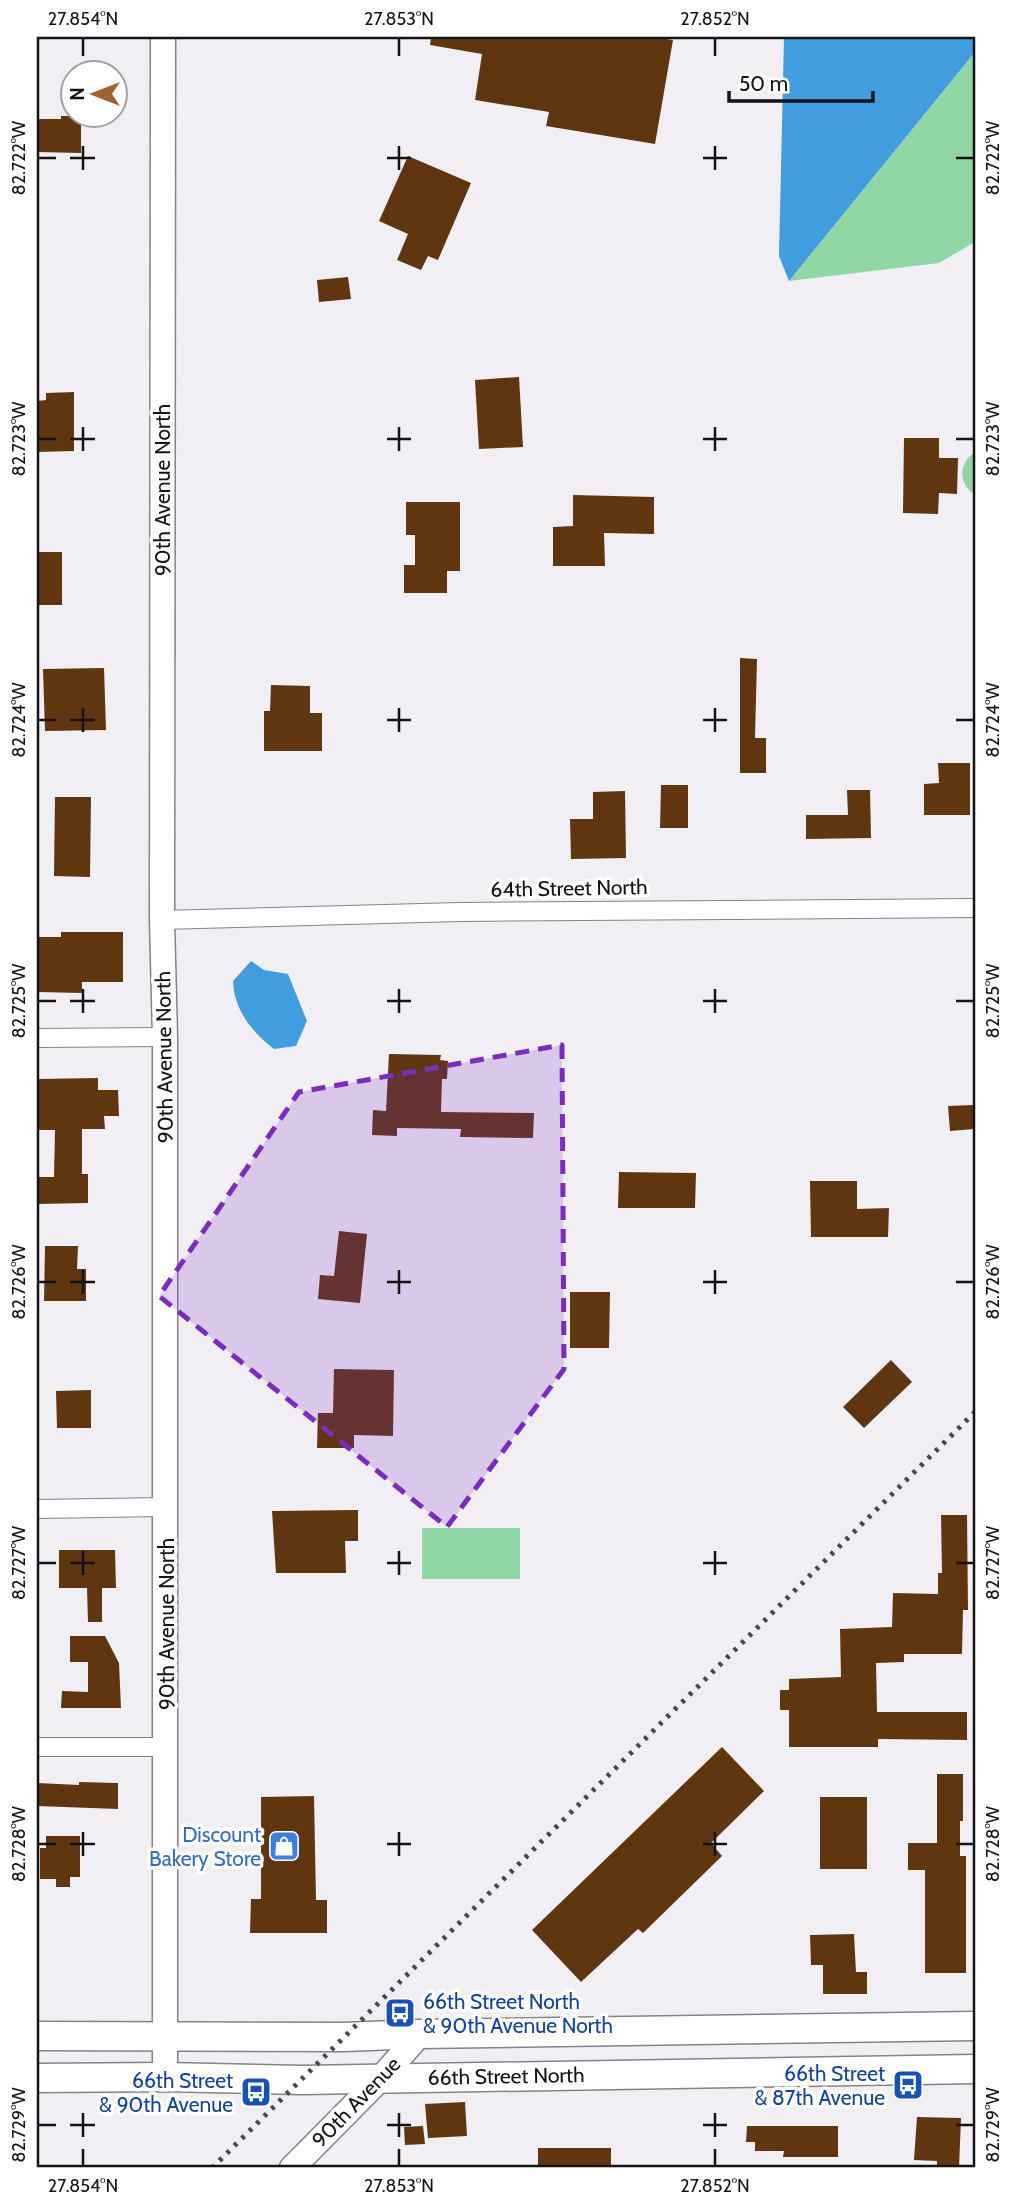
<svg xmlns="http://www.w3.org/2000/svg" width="1012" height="2205" font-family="Cabin,sans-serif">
<rect width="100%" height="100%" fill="#f1eff4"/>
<path fill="#90d7a5" d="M975 52V242L939 263 789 281Z
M975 452V495C958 484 958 463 975 452Z
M422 1528H520V1579H422Z"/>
<path fill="#429ddf" d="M784 37H975V52L789 281 779 256Z
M251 961 264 970 288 974 307 1021 296 1046 274 1049C252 1032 234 1010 233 981Z"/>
<path fill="#603610" d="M431 37H653L673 40 655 144 546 126 549 112 475 100 482 54 430 45Z
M61 116H81V153L37 152V119H61Z
M408 156 471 183 438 260 428 256 421 270 397 260 408 234 379 221Z
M348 277 351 299 319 302 317 280Z
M519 377 523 447 479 449 475 380Z
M74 392V451L37 452V401L46 400V393Z
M904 438H939V458H958L957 494 939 493 938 514 903 513Z
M573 495 654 497V534L604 533 605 566H553V527L573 526Z
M406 502H460V571H447V593H404V565H415V535H406Z
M37 552H62V605H37Z
M740 658 757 659 755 738H766V773H740Z
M104 668 106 730 45 731 43 669Z
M271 685 310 686V713H322V751H264V711H270Z
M938 763H970V815H924V784L939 783Z
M661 785H688V828H660Z
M847 790H870L871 838 806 839V815H848Z
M625 791 626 858 571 859 570 819H593V792Z
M55 797H91L90 877 54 876Z
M61 932H123V982H82V993L37 992V937H61Z
M389 1054 441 1055 440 1060 448 1061 447 1079H442L441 1112 534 1113 533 1138 460 1137 461 1129 397 1128V1136L372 1135 373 1110 386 1111Z
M98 1078V1090H118L119 1116H104L105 1129H82V1174H88V1203L37 1204V1177H54L55 1130H37V1079Z
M973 1105 974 1129 950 1131 948 1106Z
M619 1172 696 1173 695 1208H618Z
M810 1181H857V1209L889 1208 888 1237H811Z
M339 1231 367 1234 360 1303 318 1299 320 1275 334 1276Z
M45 1246H78L77 1269H86V1301H44Z
M570 1292H610L609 1348H570Z
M891 1360 912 1382 864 1428 843 1407Z
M334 1369 394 1370 393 1436 354 1435V1448H317L318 1413H333Z
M91 1390V1428H57L56 1391Z
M358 1510V1541H345L346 1573H276L272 1511Z
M941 1515H967L968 1610H963L962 1654H904V1662L876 1663 877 1712H967V1740L878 1739V1747H789V1710H780V1690H789V1679L841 1677 840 1629 892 1627 893 1593 938 1594V1573H942Z
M59 1550H115L116 1588H102V1622H88L87 1588H59Z
M70 1636H105L119 1663 121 1708H61L62 1691 88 1692V1662H70Z
M722 1747 764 1791 711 1843 722 1856 643 1933 638 1929 581 1982 532 1930Z
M937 1774H963V1821H960V1856H966V1973H925V1870H908V1843H937Z
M79 1782 118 1783V1809L37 1806 38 1783 79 1785Z
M314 1796 316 1900H327V1933H250L251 1899H261V1797Z
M820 1797H867V1869H820Z
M46 1836H80V1877H70V1887H56V1879H40V1848H46Z
M854 1934 856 1972H867V1994H823V1965H811L810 1935Z
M465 2102 467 2136 428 2138 425 2104Z
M917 2117 961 2118 959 2168H937V2161L914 2160Z
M423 2126 425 2144 405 2145 404 2127Z
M747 2126H838V2157H783L784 2151H755V2142H746Z
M538 2148H611V2168H538Z"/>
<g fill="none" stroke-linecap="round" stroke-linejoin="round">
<g stroke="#848387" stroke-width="20">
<path id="street" d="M162 920 459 912 975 908
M37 1038 165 1037
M37 1509 165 1507
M37 1747H166"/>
</g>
<g stroke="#848387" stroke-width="27">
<path id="secondary" d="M163 37 162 920 165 1037V2077
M292 2168 381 2078 420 2034"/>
</g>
<g stroke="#848387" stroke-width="31">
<path id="primary" d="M37 2036 344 2037 420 2034 975 2026
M37 2078 165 2077 302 2080 975 2069"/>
</g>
<use href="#street" stroke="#fff" stroke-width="18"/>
<use href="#secondary" stroke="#fff" stroke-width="24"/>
<use href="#primary" stroke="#fff" stroke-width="28"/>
<path stroke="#484749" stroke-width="5" stroke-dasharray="3.5 7" stroke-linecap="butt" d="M212 2168 975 1412"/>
</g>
<path fill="#7b2cbf" fill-opacity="0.2" stroke="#7b2cbf" stroke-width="5" stroke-dasharray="14 9" stroke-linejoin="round" d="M562 1045 564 1369 447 1527 159 1296 299 1092Z"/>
<path fill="none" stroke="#141315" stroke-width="2.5" d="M83 38V56M399 38V56M715 38V56M83 146V170M399 146V170M715 146V170M38 158H56M70 158H95M387 158H411M703 158H727M956 158H974M83 427V451M399 427V451M715 427V451M38 439H56M70 439H95M387 439H411M703 439H727M956 439H974M83 708V732M399 708V732M715 708V732M38 720H56M70 720H95M387 720H411M703 720H727M956 720H974M83 989V1013M399 989V1013M715 989V1013M38 1001H56M70 1001H95M387 1001H411M703 1001H727M956 1001H974M83 1270V1294M399 1270V1294M715 1270V1294M38 1282H56M70 1282H95M387 1282H411M703 1282H727M956 1282H974M83 1551V1575M399 1551V1575M715 1551V1575M38 1563H56M70 1563H95M387 1563H411M703 1563H727M956 1563H974M83 1832V1856M399 1832V1856M715 1832V1856M38 1844H56M70 1844H95M387 1844H411M703 1844H727M956 1844H974M83 2113V2137M399 2113V2137M715 2113V2137M38 2125H56M70 2125H95M387 2125H411M703 2125H727M956 2125H974M83 2149V2166M399 2149V2166M715 2149V2166"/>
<defs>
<g id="shop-square" transform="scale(1.575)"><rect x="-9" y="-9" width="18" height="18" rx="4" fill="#3f7fe0" stroke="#fff"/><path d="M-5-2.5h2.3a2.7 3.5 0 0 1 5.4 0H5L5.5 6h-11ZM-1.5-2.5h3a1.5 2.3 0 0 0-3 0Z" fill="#fff"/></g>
<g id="bus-square" transform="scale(1.575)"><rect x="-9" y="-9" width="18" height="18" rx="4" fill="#1a4fb4" stroke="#fff"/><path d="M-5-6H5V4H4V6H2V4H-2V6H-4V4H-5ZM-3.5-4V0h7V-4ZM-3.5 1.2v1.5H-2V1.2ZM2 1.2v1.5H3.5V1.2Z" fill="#fff"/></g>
</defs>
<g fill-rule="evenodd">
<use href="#shop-square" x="284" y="1846"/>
<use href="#bus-square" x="400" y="2013"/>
<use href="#bus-square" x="908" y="2085"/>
<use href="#bus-square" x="256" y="2092"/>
</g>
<g text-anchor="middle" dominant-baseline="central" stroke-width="7" stroke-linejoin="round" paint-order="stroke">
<g font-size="21" fill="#141315" stroke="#fff">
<text transform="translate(162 490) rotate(-90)">90th Avenue North</text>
<text transform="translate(569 888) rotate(-1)">64th Street North</text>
<text transform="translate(164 1057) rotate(-91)">90th Avenue North</text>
<text transform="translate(166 1624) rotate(-90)">90th Avenue North</text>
<text transform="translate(506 2076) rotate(-1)">66th Street North</text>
<text transform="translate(356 2102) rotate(-46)">90th Avenue</text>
</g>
<g font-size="21" fill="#366cbe" stroke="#fff" text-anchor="end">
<text x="261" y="1834">Discount<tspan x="261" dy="24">Bakery Store</tspan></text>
</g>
<g font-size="21" fill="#164399" stroke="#fff" text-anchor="end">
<text x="423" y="2001" text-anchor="start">66th Street North<tspan x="423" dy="24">&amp; 90th Avenue North</tspan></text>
<text x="885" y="2073">66th Street<tspan x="885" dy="24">&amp; 87th Avenue</tspan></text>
<text x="233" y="2080">66th Street<tspan x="233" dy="24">&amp; 90th Avenue</tspan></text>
</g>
</g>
<rect width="1012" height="2205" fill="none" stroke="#ffffff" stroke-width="77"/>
<g transform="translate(94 94) rotate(270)"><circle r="33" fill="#ffffff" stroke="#a1a1a1" stroke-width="2"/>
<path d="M0-5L12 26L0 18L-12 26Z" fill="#a3622d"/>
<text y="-10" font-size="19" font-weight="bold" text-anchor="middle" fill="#141315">N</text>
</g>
<path d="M729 91v10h144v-10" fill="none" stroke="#141315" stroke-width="3.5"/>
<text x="739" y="91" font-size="21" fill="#141315" stroke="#ffffff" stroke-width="5" paint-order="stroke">50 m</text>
<rect x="38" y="38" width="936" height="2128" fill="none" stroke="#141315" stroke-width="2.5"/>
<g font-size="18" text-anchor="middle" fill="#141315">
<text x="83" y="25">27.854°N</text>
<text x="399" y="25">27.853°N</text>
<text x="715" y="25">27.852°N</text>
<text transform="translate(993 158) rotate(-90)" y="6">82.722°W</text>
<text transform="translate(19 158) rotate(-90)" y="6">82.722°W</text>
<text transform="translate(993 439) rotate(-90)" y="6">82.723°W</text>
<text transform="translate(19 439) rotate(-90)" y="6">82.723°W</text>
<text transform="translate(993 720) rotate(-90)" y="6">82.724°W</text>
<text transform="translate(19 720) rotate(-90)" y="6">82.724°W</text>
<text transform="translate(19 1001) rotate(-90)" y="6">82.725°W</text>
<text transform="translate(993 1001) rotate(-90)" y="6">82.725°W</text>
<text transform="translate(993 1282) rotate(-90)" y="6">82.726°W</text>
<text transform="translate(19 1282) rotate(-90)" y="6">82.726°W</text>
<text transform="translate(19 1563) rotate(-90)" y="6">82.727°W</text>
<text transform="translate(993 1563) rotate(-90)" y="6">82.727°W</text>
<text transform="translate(993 1844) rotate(-90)" y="6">82.728°W</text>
<text transform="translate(19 1844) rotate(-90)" y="6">82.728°W</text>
<text transform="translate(993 2125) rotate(-90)" y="6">82.729°W</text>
<text transform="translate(19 2125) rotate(-90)" y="6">82.729°W</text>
<text x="83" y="2192">27.854°N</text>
<text x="399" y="2192">27.853°N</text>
<text x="715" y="2192">27.852°N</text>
</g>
</svg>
